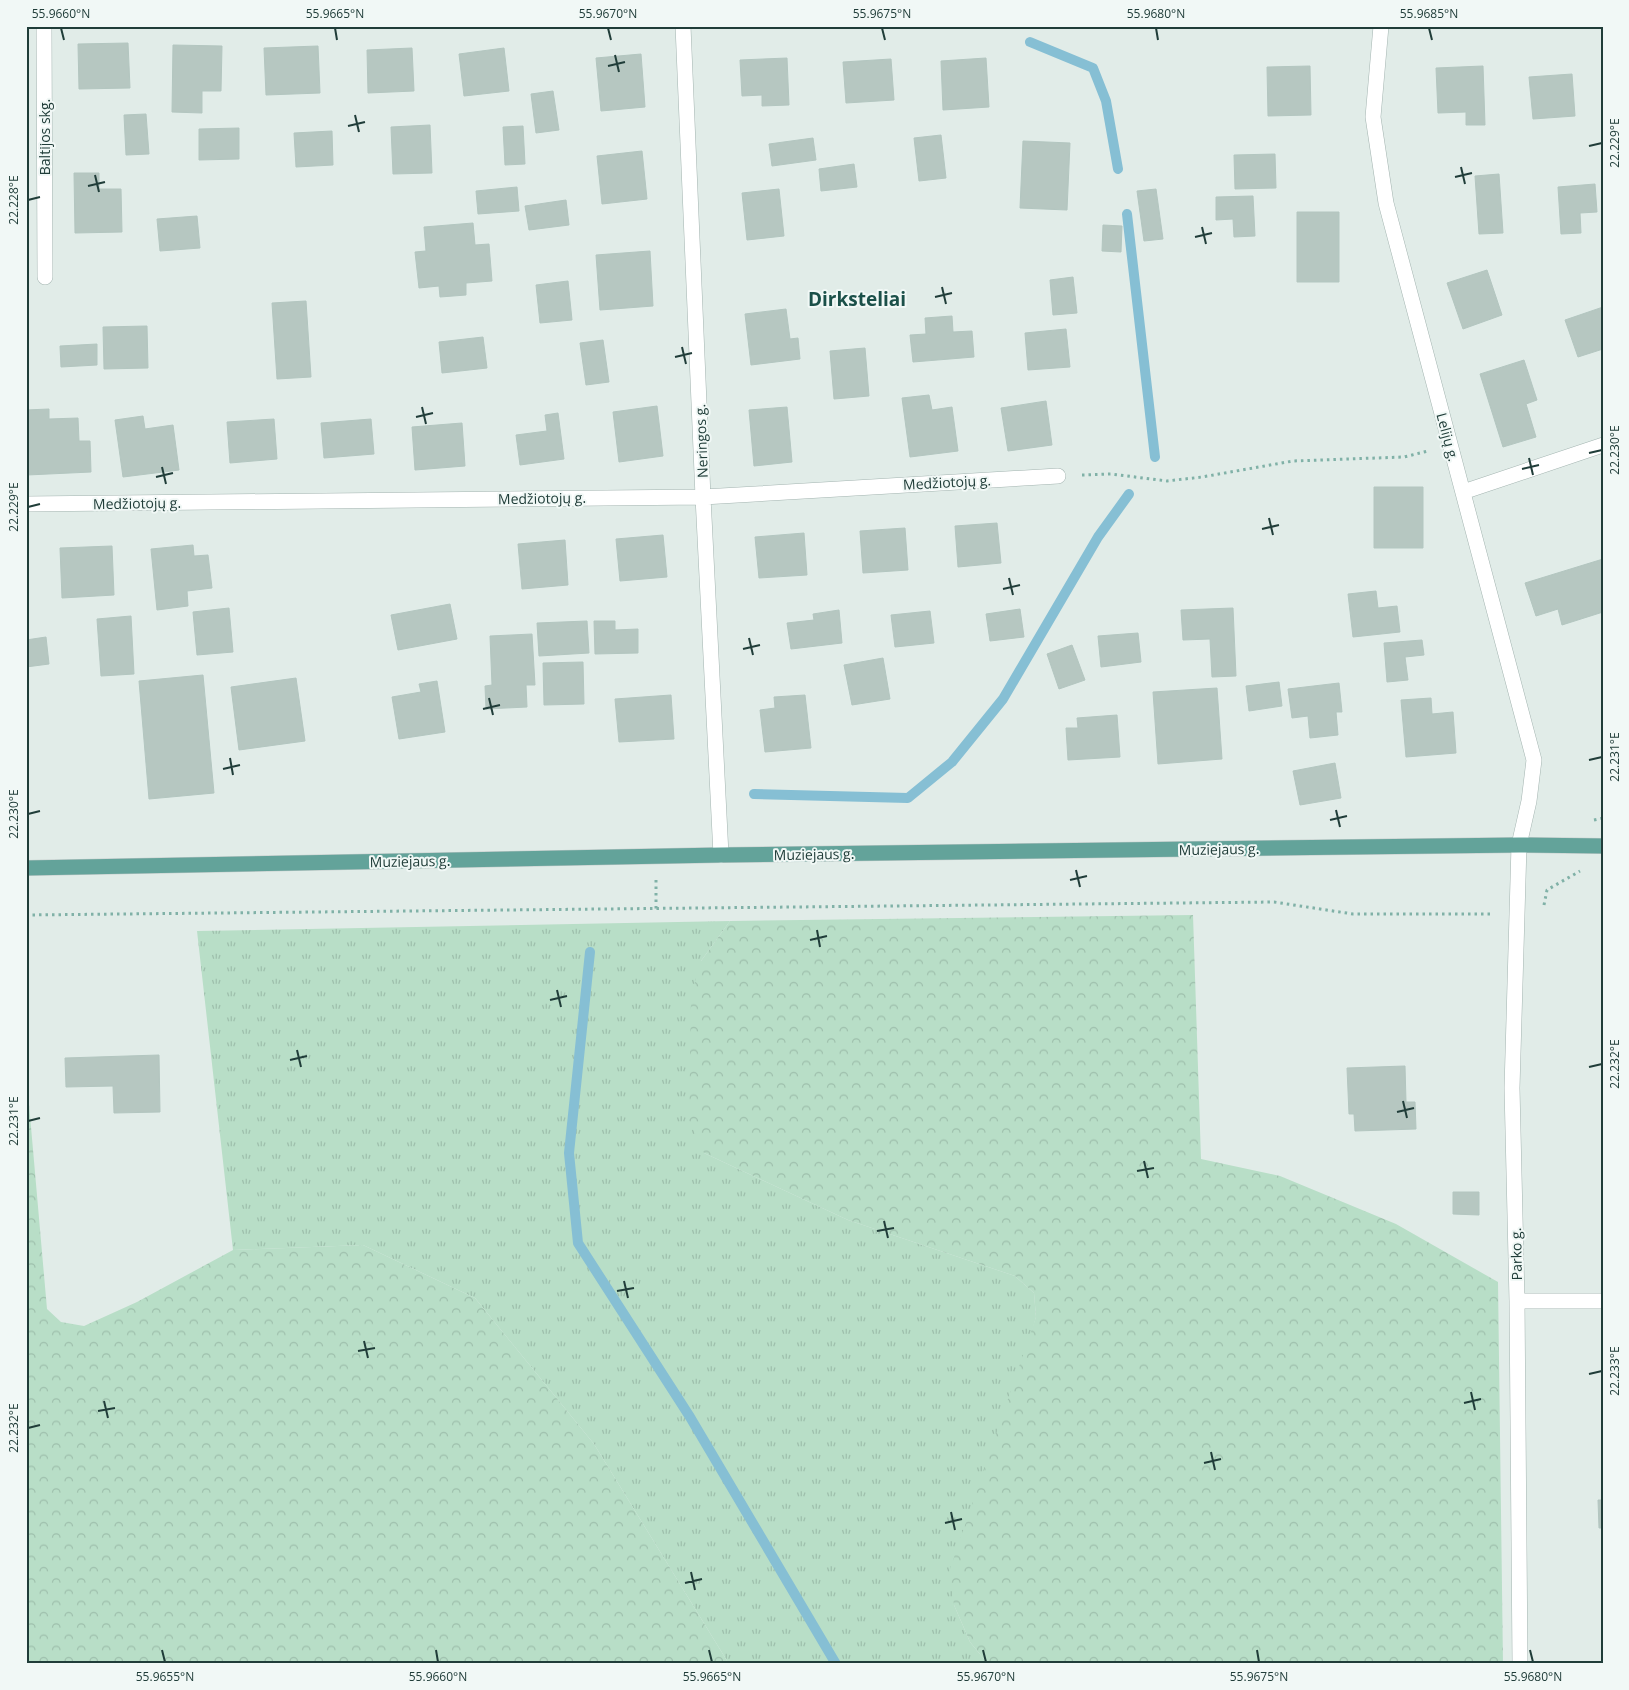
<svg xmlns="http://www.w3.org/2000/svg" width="1629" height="1690" font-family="'Open Sans',sans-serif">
<defs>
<pattern id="grass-tufts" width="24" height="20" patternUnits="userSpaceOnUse" patternTransform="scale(1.25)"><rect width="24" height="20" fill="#b8dec7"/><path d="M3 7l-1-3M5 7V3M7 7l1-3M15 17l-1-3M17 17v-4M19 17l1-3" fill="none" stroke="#9ebfac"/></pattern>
<pattern id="forest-crowns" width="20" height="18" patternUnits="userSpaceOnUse" patternTransform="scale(1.25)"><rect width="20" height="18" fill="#b8dec7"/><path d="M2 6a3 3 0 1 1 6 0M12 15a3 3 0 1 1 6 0" fill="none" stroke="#9ebfac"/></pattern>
</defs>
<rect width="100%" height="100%" fill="#e1ece8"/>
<path fill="url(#grass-tufts)" d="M730 921 701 961 704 1153 848 1220 1015 1276 1034 1293 1036 1317 954 1605 970 1642 988 1664H729L594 1444 475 1298 363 1245 233 1250 197 931Z"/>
<path fill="url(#forest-crowns)" d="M1193 915 1201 1159 1280 1176 1396 1224 1498 1282 1503 1664H988L970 1642 954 1605 949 1572 1036 1317 1034 1293 1015 1276 848 1220 704 1153 689 1120 691 996 701 961 730 921Z
M26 1070 47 1309 61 1322 84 1326 137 1302 233 1250 363 1245 475 1298 594 1444 729 1664H26Z"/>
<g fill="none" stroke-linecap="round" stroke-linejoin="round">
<path stroke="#86bfd4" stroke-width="10" d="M1030 42 1093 68 1106 101 1118 169
M1127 214 1155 457
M754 794 908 798 952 762 1003 699 1098 537 1129 494
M590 952 569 1153 578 1243 690 1417 836 1664"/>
</g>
<path fill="#b6c7c1" stroke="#b3c6c0" d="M128 43 130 88 79 89 78 44Z
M173 45 222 46 221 91H202V113L172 112Z
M318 46 320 93 266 95 264 48Z
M412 48 414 91 368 93 367 50Z
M504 48 509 91 464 96 459 54Z
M641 54 645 107 601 111 596 58Z
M787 58 789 105 762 106V95L742 96 740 60Z
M986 58 989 107 943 110 941 61Z
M891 59 894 100 846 103 843 62Z
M1310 66 1311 115 1268 116 1267 67Z
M1483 66 1485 125H1466V112L1438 113 1436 68Z
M1572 74 1575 116 1533 119 1529 77Z
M553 91 559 130 536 133 531 94Z
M146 114 149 154 126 155 124 115Z
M430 125 432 173 393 174 391 127Z
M523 126 525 164 505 165 503 127Z
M239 128V159L199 160V129Z
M332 131 333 165 296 167 294 133Z
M941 135 946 178 919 181 914 138Z
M813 138 816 160 772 166 769 144Z
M1023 141 1070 143 1067 210 1020 208Z
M642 151 647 199 602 204 597 156Z
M1275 154 1276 188 1235 189 1234 155Z
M854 164 857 187 821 191 819 169Z
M74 173H99V189H121L122 232 75 233Z
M1499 174 1503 233 1479 234 1475 176Z
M1595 184 1597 212 1580 213 1581 233 1561 234 1558 187Z
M517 187 519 211 478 214 476 191Z
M779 189 784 236 747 240 742 193Z
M1156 189 1163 239 1144 241 1137 191Z
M1253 196 1255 236 1234 237 1233 219 1216 220V197Z
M566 200 569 225 529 230 525 206Z
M1297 212H1339V282H1297Z
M197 216 200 248 160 251 157 219Z
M473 223 475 245 489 244 492 281 466 283V295L440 297 439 286 419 288 415 252 426 251 424 227Z
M1103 225 1122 226 1121 252 1102 251Z
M650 251 653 306 600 310 596 255Z
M1487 270 1502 315 1463 329 1447 283Z
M1073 277 1077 313 1053 315 1050 280Z
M568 281 572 320 540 323 536 285Z
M306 301 311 377 277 379 272 303Z
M1603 307V349L1578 357 1565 320Z
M786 309 790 339 798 338 800 359 751 365 745 314Z
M952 316 953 332 972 331 974 357 913 362 910 335 926 334 925 318Z
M147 326 148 368 104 369 103 327Z
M1066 329 1070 367 1028 370 1025 333Z
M483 337 487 368 442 373 439 342Z
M603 340 609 382 586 385 580 343Z
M97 344V365L61 367 60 346Z
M865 348 869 396 834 399 830 351Z
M1524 360 1537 400 1526 404 1536 437 1503 447 1480 374Z
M929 395 932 410 952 407 958 451 910 457 902 398Z
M1046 401 1052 445 1008 451 1001 408Z
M657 406 663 456 619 462 613 412Z
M787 407 792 462 754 466 749 410Z
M49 409V419L78 418 79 441H90L91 472 27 475 26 410Z
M558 413 564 459 520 465 516 435 547 431 545 415Z
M143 416 145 429 173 425 179 470 123 477 115 420Z
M274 419 277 459 230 463 227 422Z
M371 419 374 454 324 458 321 423Z
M462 423 465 466 415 470 412 427Z
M1374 487H1423V548H1374Z
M997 523 1001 563 958 567 955 526Z
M905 528 908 570 863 573 860 531Z
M804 533 807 575 759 578 755 537Z
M663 535 667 577 620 581 616 539Z
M565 540 568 585 522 589 518 544Z
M193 545 194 556 208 555 212 588 187 591 188 606 157 610 151 549Z
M112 546 114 595 62 598 60 548Z
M1603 559V612L1562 625 1558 609 1536 616 1525 583Z
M1376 591 1378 608 1397 606 1400 632 1353 637 1348 594Z
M450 604 457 639 398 650 391 615Z
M229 608 233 652 197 655 193 612Z
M1233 608 1236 676 1212 677 1210 639 1183 640 1181 610Z
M1020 609 1024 637 990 641 986 614Z
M839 610 842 643 791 649 787 623 814 620 813 614Z
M930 611 934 643 895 647 891 615Z
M131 616 134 674 101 676 97 619Z
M587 621 589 653 539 656 537 623Z
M594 621H615V630L638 629V653L595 654Z
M1138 633 1141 662 1101 667 1098 636Z
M532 634 535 685H526L527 707 486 709 485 686 492 685 490 636Z
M46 637 49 664 26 667V640Z
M1422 640 1424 655 1405 657 1408 680 1387 682 1384 643Z
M1072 645 1085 680 1059 689 1047 654Z
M883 658 890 699 852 705 844 665Z
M583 662 584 704 544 705 543 663Z
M203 675 214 793 149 799 139 681Z
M296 678 305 741 239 750 231 687Z
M437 681 445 732 399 739 392 697 421 692 419 684Z
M1279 682 1282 706 1249 711 1246 686Z
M1339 683 1342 712H1336L1338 735 1310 738 1308 716 1292 718 1288 689Z
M1217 688 1222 759 1158 764 1153 692Z
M671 695 674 739 619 742 615 699Z
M805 695 811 748 765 752 760 710 775 708 774 697Z
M1431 698 1432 714 1453 712 1456 753 1406 757 1401 700Z
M1117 715 1120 757 1068 760 1066 728H1078L1077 718Z
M1335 763 1341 798 1300 805 1293 771Z
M159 1055 160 1112 114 1113 113 1086 66 1087 65 1058Z
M1405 1066 1406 1102H1415L1416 1129 1355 1131 1354 1114H1349L1347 1068Z
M1453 1192H1479V1215L1453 1214Z
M1598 1500H1603V1528H1599Z"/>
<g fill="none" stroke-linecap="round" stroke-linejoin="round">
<g stroke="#a3b4b0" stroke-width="16">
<path id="minor" d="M44 26 45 277
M683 26 703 497 721 855
M1381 26 1373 117 1386 203 1534 760 1529 801 1519 845 1512 1088 1517 1301 1520 1664
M1463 492 1603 445
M26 504 703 497 1058 476
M1517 1301H1603"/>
</g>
<g stroke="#c1c9c8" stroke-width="16">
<path id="major" d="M26 868 721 855 1519 845 1603 846"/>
</g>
<path stroke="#80b1a7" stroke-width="3" stroke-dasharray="2.5 4" stroke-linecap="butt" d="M1082 475 1111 474 1167 481 1202 477 1293 461 1404 457 1428 451
M1594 820 1603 818
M656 880V909
M1544 905 1547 890 1580 871
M26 915 1274 902 1353 914H1492"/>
<use href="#minor" stroke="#fff" stroke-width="15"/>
<use href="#major" stroke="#63a39a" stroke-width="15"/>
</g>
<path fill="none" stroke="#203d39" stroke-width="2" d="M61 28 64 40M335 28 337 40M608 28 611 40M882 28 885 40M1156 28 1158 40M1429 28 1432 40M615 55 619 72M608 66 625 62M355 115 359 132M348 126 365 122M1589 146 1602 143M1461 167 1465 184M95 175 99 192M1455 177 1472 173M88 186 105 182M28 200 40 197M1202 227 1206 244M1195 237 1212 233M942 287 946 304M935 297 952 293M682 347 686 364M675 357 692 353M422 407 426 424M416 417 433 413M1589 453 1602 450M1529 458 1533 475M162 467 166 484M1522 469 1539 465M156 477 173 473M28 507 40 504M1269 518 1273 535M1262 529 1279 525M1009 578 1013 595M1003 589 1020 585M749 638 753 655M743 649 760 645M489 698 493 715M483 709 500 705M230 758 233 775M1589 760 1602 757M223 769 240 765M1336 810 1340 827M28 814 40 811M1330 820 1347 816M1076 870 1080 887M1070 880 1087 876M817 930 820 947M810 940 827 936M557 990 561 1007M550 1000 567 996M297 1050 301 1067M290 1060 307 1056M1589 1067 1602 1064M1403 1101 1407 1118M1397 1112 1414 1108M28 1121 40 1118M1144 1161 1148 1178M1137 1171 1154 1168M884 1221 888 1238M877 1231 894 1228M624 1281 628 1298M617 1291 634 1288M364 1341 368 1358M358 1351 375 1348M1589 1374 1602 1371M1471 1392 1475 1410M104 1401 108 1418M1464 1403 1481 1399M98 1411 115 1408M28 1428 40 1425M1211 1452 1215 1470M1204 1463 1221 1459M951 1512 955 1530M945 1523 962 1519M691 1572 695 1590M685 1583 702 1579M162 1650 165 1662M436 1650 438 1662M709 1650 712 1662M983 1650 986 1662M1257 1650 1259 1662M1530 1650 1533 1662"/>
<g text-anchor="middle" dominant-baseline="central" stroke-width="4" stroke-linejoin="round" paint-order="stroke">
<g font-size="14" fill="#203d39" stroke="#f1f8f6">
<text transform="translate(44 137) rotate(-90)">Baltijos skg.</text>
<text transform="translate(1448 437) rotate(75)">Lelijų g.</text>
<text transform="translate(701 441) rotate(-92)">Neringos g.</text>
<text transform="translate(947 482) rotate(-3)">Medžiotojų g.</text>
<text transform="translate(542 498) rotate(-1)">Medžiotojų g.</text>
<text transform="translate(137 503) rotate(-1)">Medžiotojų g.</text>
<text transform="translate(1219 849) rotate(-1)">Muziejaus g.</text>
<text transform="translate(814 854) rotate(-1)">Muziejaus g.</text>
<text transform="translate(410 861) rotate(-1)">Muziejaus g.</text>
<text transform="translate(1516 1254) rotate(-91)">Parko g.</text>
</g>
<g font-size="19" font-weight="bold" fill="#1b5049" stroke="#f1f8f6">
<text x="857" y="299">Dirksteliai</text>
</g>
</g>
<rect width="1629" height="1690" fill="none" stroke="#f1f8f6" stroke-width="55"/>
<rect x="28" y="28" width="1574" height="1634" fill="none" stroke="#203d39" stroke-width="2"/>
<g font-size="12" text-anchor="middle" fill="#203d39">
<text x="61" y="18">55.9660°N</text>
<text x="335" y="18">55.9665°N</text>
<text x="608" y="18">55.9670°N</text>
<text x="882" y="18">55.9675°N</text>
<text x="1156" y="18">55.9680°N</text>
<text x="1429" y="18">55.9685°N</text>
<text transform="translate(1615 143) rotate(-90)" y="4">22.229°E</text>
<text transform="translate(14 200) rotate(-90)" y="4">22.228°E</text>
<text transform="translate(1615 450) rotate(-90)" y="4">22.230°E</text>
<text transform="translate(14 507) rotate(-90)" y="4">22.229°E</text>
<text transform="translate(1615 757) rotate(-90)" y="4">22.231°E</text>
<text transform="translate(14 814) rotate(-90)" y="4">22.230°E</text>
<text transform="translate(1615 1064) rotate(-90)" y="4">22.232°E</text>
<text transform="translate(14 1121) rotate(-90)" y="4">22.231°E</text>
<text transform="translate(1615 1371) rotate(-90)" y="4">22.233°E</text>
<text transform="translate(14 1428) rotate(-90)" y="4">22.232°E</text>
<text x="165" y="1681">55.9655°N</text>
<text x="438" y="1681">55.9660°N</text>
<text x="712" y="1681">55.9665°N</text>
<text x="986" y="1681">55.9670°N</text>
<text x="1259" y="1681">55.9675°N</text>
<text x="1533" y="1681">55.9680°N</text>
</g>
</svg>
